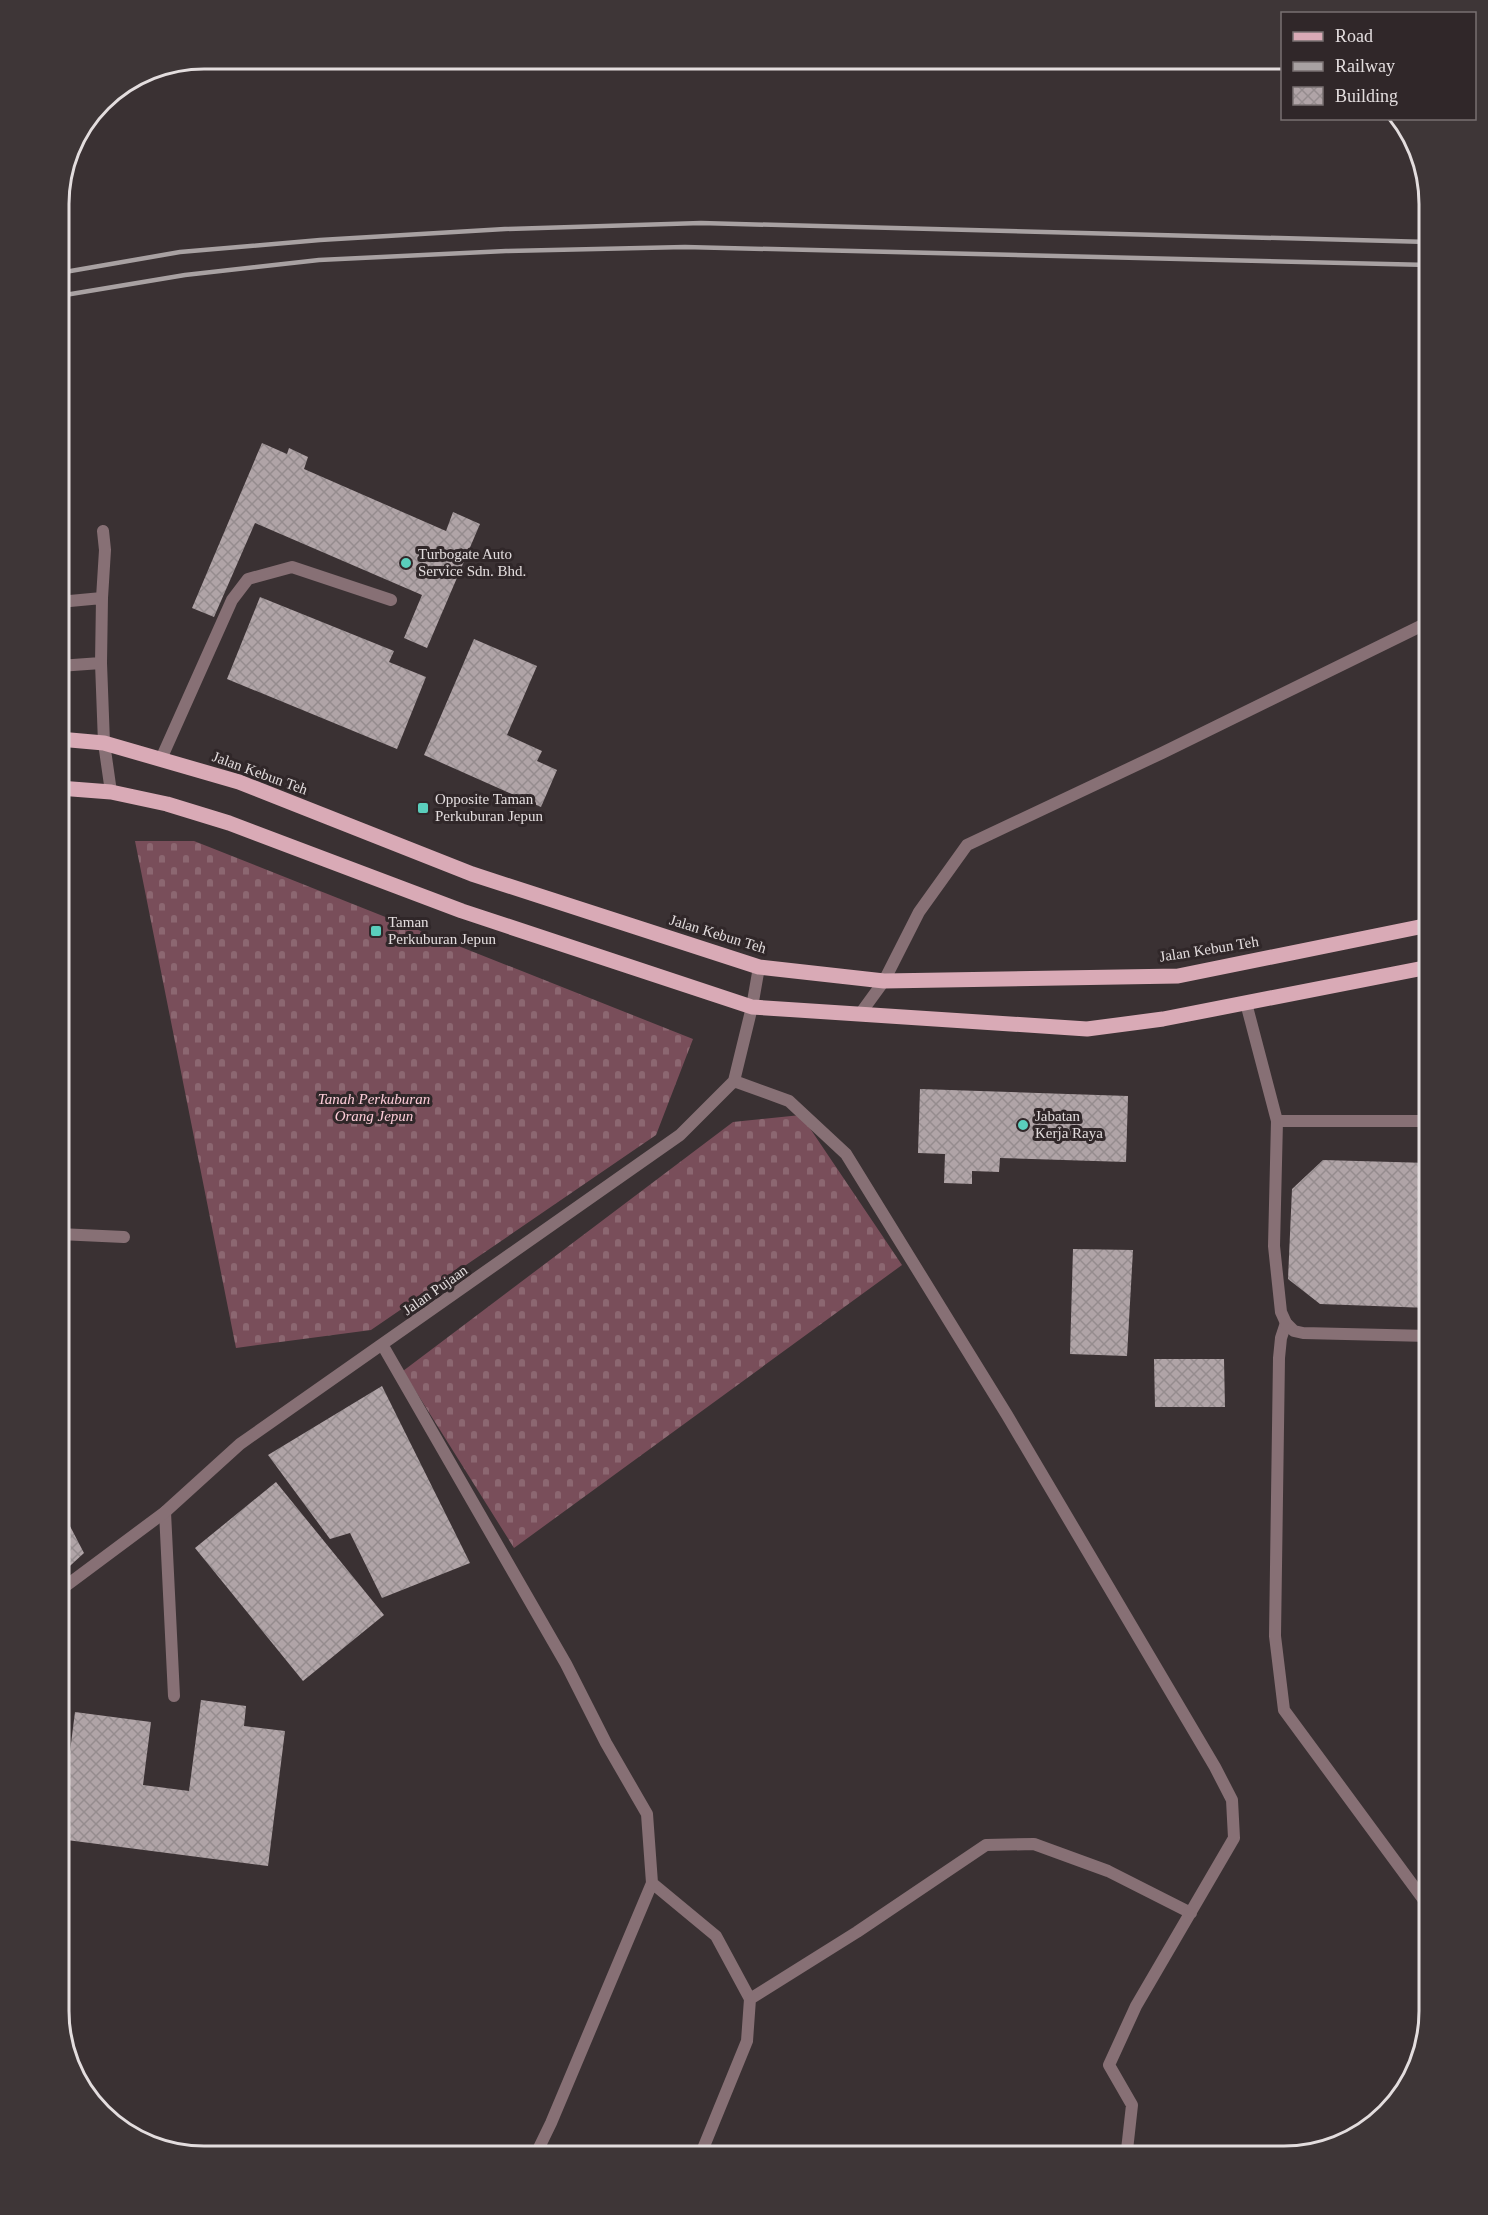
<svg xmlns="http://www.w3.org/2000/svg" width="1488" height="2215" font-family="'Times New Roman',serif">
<defs>
<pattern id="cemetery-stones" width="16" height="16" patternUnits="userSpaceOnUse" patternTransform="scale(1.5)"><rect width="16" height="16" fill="#794e5a"/><path d="M2 7V4a2 2 0 0 1 4 0v3zM10 15v-3a2 2 0 0 1 4 0v3z" fill="#8c6771"/></pattern>
<pattern id="building-cross-hatch" width="8" height="8" patternUnits="userSpaceOnUse" patternTransform="scale(1.5)"><rect width="8" height="8" fill="#b0a4a7"/><path d="M0 0l8 8M0 8l8-8" fill="none" stroke="#958c8e"/></pattern>
</defs>
<rect width="100%" height="100%" fill="#3a3133"/>
<path fill="url(#cemetery-stones)" d="M135 841H194L693 1039 656 1135 371 1330 236 1348Z
M801 1115 902 1265 514 1548 403 1371 733 1122Z"/>
<path fill="url(#building-cross-hatch)" d="M262 443 287 454 289 448 308 457 304 469 446 531 453 512 480 524 427 648 404 638 422 595 255 523 214 617 192 608Z
M260 597 394 651 389 662 426 677 397 749 227 679Z
M474 639 537 666 507 735 542 751 537 761 557 770 541 807 424 755Z
M920 1089 1128 1096 1126 1162 1000 1158 999 1172 972 1171V1184L944 1183 945 1154 918 1153Z
M1323 1160 1429 1163V1308L1320 1304 1288 1279 1292 1189Z
M1073 1249 1133 1250 1127 1356 1070 1354Z
M1154 1359H1224L1225 1407H1155Z
M382 1386 470 1563 382 1598 350 1533 330 1539 268 1455Z
M276 1482 384 1615 303 1681 195 1548Z
M59 1505 84 1553 59 1576Z
M201 1700 246 1706 244 1726 285 1731 268 1866 59 1839 75 1712 151 1722 143 1785 189 1791Z"/>
<g fill="none" stroke-linecap="round" stroke-linejoin="round">
<path stroke="#877075" stroke-width="12" d="M103 531 105 550 102 598 101 663 104 743 111 792
M59 602 102 598
M59 666 101 663
M161 759 232 600 248 579 292 567 391 600
M860 1014 884 981 919 912 967 845 1162 753 1429 622
M59 1234 124 1237
M1286 1323 1281 1338 1279 1358 1275 1636 1284 1710 1429 1907
M165 1512 174 1696"/>
<path stroke="#877075" stroke-width="12" d="M1246 1003 1277 1121 1274 1246 1281 1312 1286 1323 1294 1331 1303 1333 1429 1336
M734 1081 789 1101 846 1154 1007 1415 1215 1767 1232 1800 1234 1838 1136 2006 1109 2065 1132 2105 1127 2150 1121 2156
M1277 1121H1429
M383 1346 566 1664 606 1743 647 1814 652 1883 551 2123 535 2156
M59 1591 165 1512 240 1444 680 1135 734 1081 752 1007 759 967
M652 1883 716 1936 750 1999 747 2041 700 2156
M750 1999 857 1932 986 1845 1034 1844 1108 1871 1191 1913"/>
<path stroke="#d9aab6" stroke-width="15" d="M59 739 104 743 239 782 472 874 759 967 884 981 1178 976 1429 925
M59 788 111 792 167 804 229 823 462 911 752 1007 1087 1029 1163 1019 1429 967"/>
<path stroke="#a8a1a2" stroke-width="4.5" d="M59 273 180 252 320 240 505 229 701 223 1429 242
M59 296 185 275 319 260 506 251 685 247 1429 265"/>
</g>
<g fill="#5acebc" stroke="#302729" stroke-width="2">
<circle cx="406" cy="563" r="6"/>
<rect x="417" y="802" width="12" height="12" rx="3"/>
<rect x="370" y="925" width="12" height="12" rx="3"/>
<circle cx="1023" cy="1125" r="6"/>
</g>
<g text-anchor="middle" dominant-baseline="central" stroke-width="6" stroke-linejoin="round" paint-order="stroke">
<g font-size="15" fill="#e3ddde" stroke="#302729" text-anchor="start">
<text x="418" y="554">Turbogate Auto<tspan x="418" dy="17">Service Sdn. Bhd.</tspan></text>
<text x="435" y="799">Opposite Taman<tspan x="435" dy="17">Perkuburan Jepun</tspan></text>
<text x="388" y="922">Taman<tspan x="388" dy="17">Perkuburan Jepun</tspan></text>
<text x="1035" y="1116">Jabatan<tspan x="1035" dy="17">Kerja Raya</tspan></text>
</g>
<g font-size="15" fill="#e3ddde" stroke="#302729">
<text transform="translate(260 773) rotate(20)">Jalan Kebun Teh</text>
<text transform="translate(718 934) rotate(17)">Jalan Kebun Teh</text>
<text transform="translate(1209 949) rotate(-9)">Jalan Kebun Teh</text>
<text transform="translate(435 1290) rotate(-35)">Jalan Pujaan</text>
</g>
<g font-size="15" font-style="italic" fill="#fdccd8" stroke="#302729">
<text x="374" y="1099">Tanah Perkuburan<tspan x="374" dy="17">Orang Jepun</tspan></text>
</g>
</g>
<path d="M0 0H1488V2215H0ZM204 69H1284A135 135 0 0 1 1419 204V2011A135 135 0 0 1 1284 2146H204A135 135 0 0 1 69 2011V204A135 135 0 0 1 204 69Z" fill="#3e3637" fill-rule="evenodd"/>
<path fill="none" stroke="#e3ddde" stroke-width="3" d="M204 69H1284A135 135 0 0 1 1419 204V2011A135 135 0 0 1 1284 2146H204A135 135 0 0 1 69 2011V204A135 135 0 0 1 204 69Z"/>
<rect x="1281" y="12" width="195" height="108" fill="#302729" stroke="#787071" stroke-width="1.5"/>
<rect x="1293" y="32" width="30" height="9" fill="#d9aab6" stroke="#787071" stroke-width="1.5"/>
<text x="1335" y="42" font-size="18" fill="#e3ddde">Road</text>
<rect x="1293" y="62" width="30" height="9" fill="#a8a1a2" stroke="#787071" stroke-width="1.5"/>
<text x="1335" y="72" font-size="18" fill="#e3ddde">Railway</text>
<rect x="1293" y="87" width="30" height="18" fill="url(#building-cross-hatch)" stroke="#787071" stroke-width="1.5"/>
<text x="1335" y="102" font-size="18" fill="#e3ddde">Building</text>
</svg>
